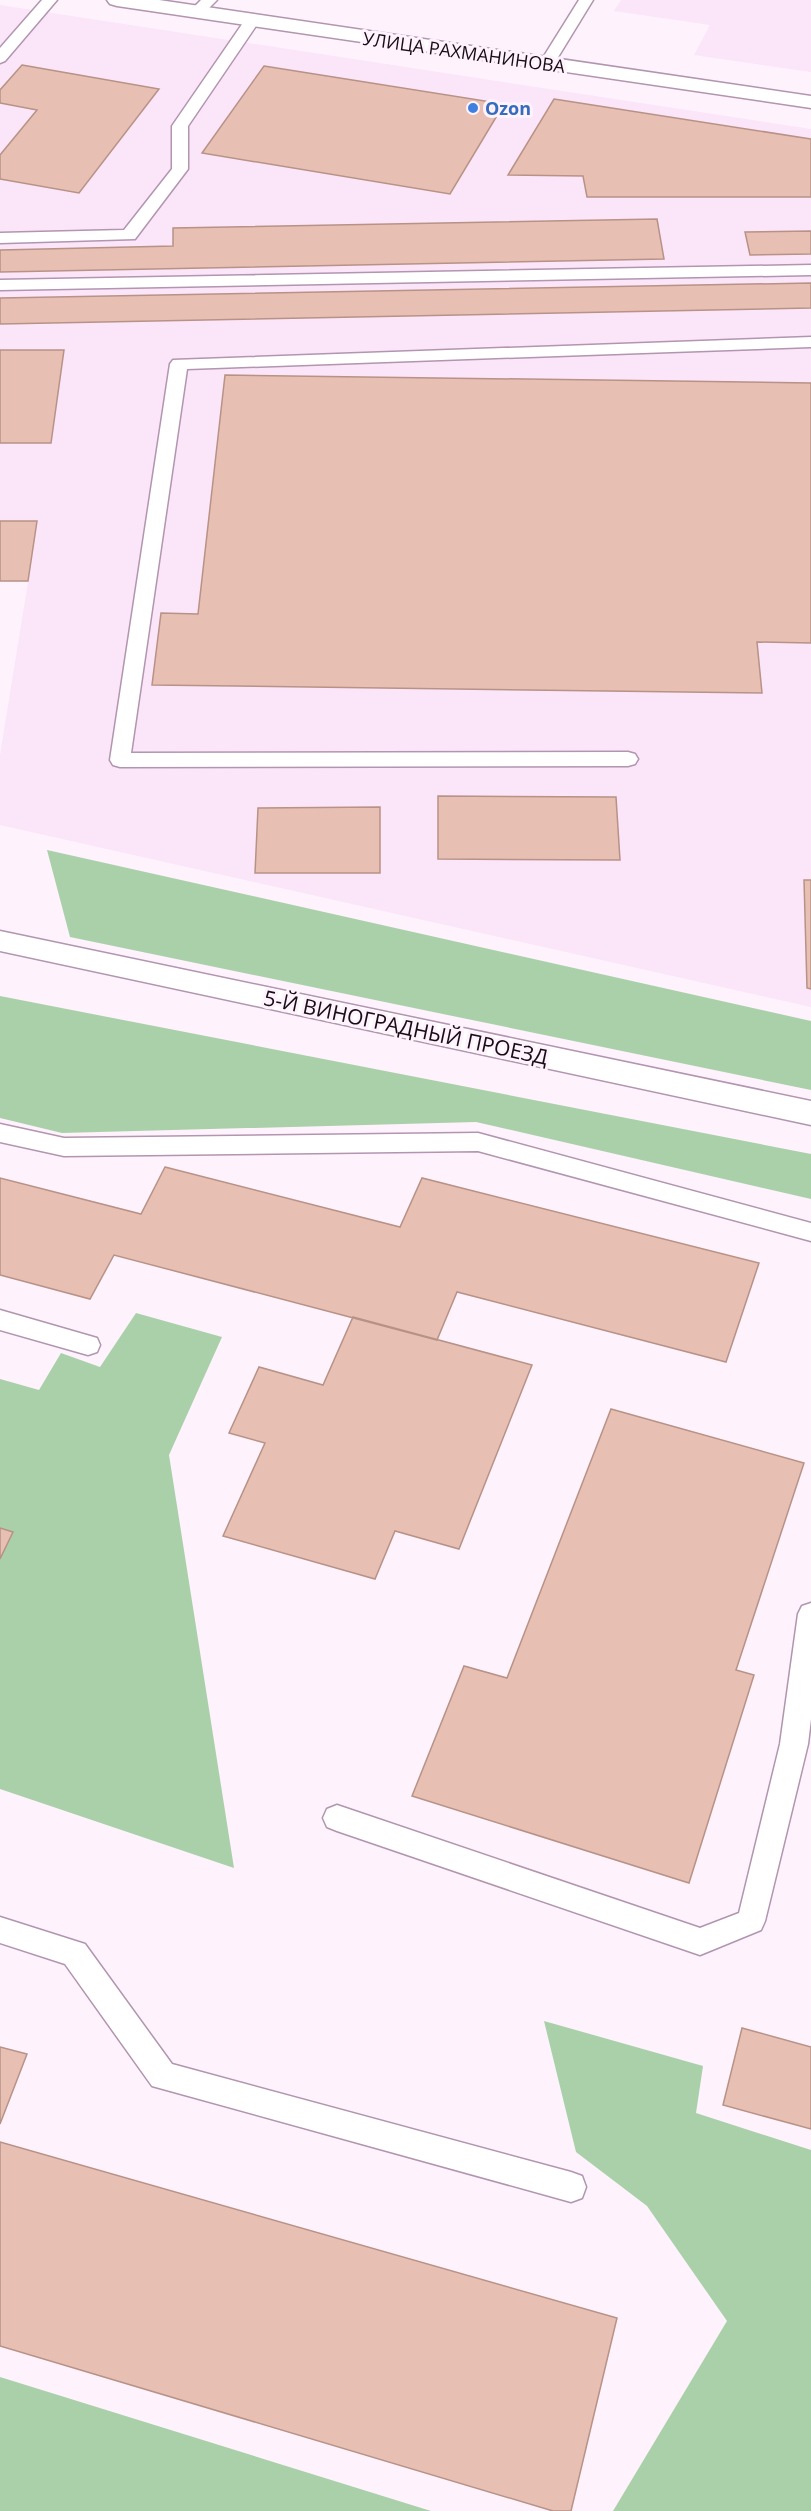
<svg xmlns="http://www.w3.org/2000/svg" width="811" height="2511" font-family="'Open Sans',sans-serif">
<rect width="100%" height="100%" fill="#fef2fd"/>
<path fill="#fbe5f9" d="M621 0H811V72L694 55 710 25 614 11Z
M0 5 811 129V1007L0 825V755L28 582 0 581V324L258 319 0 322Z"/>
<path fill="#aad0a9" d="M47 850 811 1021V1090L70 937Z
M0 996 811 1154V1199L476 1122 62 1133 0 1118Z
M136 1313 222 1337 169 1455 234 1868 0 1789V1379L39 1390 61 1353 100 1367Z
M544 2021 703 2066 696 2113 811 2150V2511H613L727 2321 647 2206 576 2152Z
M0 2377 431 2511H0Z"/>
<path fill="#e7bfb3" stroke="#b89287" stroke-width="1.5" d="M22 65 159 89 79 193 0 179V155L37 110 0 103V90Z
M264 66 504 104 450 194 202 153Z
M554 99 811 139V197H587L583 176 508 175Z
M657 219 664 259 0 272V250L173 246V228Z
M811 231V254L750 255 745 232Z
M811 283V308L0 324V298Z
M0 350H64L51 443H0Z
M225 375 811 383V643L757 642 762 693 152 685 161 613 198 614Z
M0 521H37L28 581H0Z
M438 796 616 797 620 860 438 859Z
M380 807V873H255L258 808Z
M804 880H811V989L807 988Z
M165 1167 400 1227 422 1178 759 1263 726 1362 457 1292 437 1340 114 1255 90 1299 0 1275V1178L141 1214Z
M353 1317 532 1365 459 1549 395 1531 375 1579 223 1536 265 1443 229 1433 259 1367 323 1385Z
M611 1409 804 1463 736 1670 754 1675 689 1883 412 1796 464 1666 507 1678Z
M0 1528 13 1532 0 1559Z
M742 2028 811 2047V2129L723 2105Z
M0 2047 27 2054 0 2124Z
M0 2142 617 2318 571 2511H553L0 2346Z"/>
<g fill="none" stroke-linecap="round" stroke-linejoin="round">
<g stroke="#b295af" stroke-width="3">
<path id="lane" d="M42 0H57L5 61 0 63V48Z
M201 0H217L202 15H192L189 12Z
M579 0H593L552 67H542L539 64Z
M252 15 260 20 188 126V169L135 239 0 243V233L124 230 172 169V126L247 17Z
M811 265V275L0 290V280Z
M811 337V347L187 369 131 753 628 752 635 754 638 759 635 764 628 766 120 767 113 765 110 760 170 364 173 360Z
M0 1124 64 1138 478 1133 811 1223V1241L478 1151 64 1156 0 1142Z
M0 1310 97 1338 100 1345 97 1352 88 1355 0 1330Z
M811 1603V1719L808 1744 765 1921 761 1930 700 1955 337 1831 327 1827 323 1818 327 1809 337 1805 700 1928 739 1913 780 1744 798 1614 802 1606Z
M0 1917 85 1944 172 2064 571 2172 582 2176 586 2187 582 2198 571 2202 152 2086 65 1964 0 1943Z"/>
</g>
<g stroke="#b295af" stroke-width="3">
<path id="street" d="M107 0H159L811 96V108L117 6 110 4Z
M0 931 811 1101V1125L0 951Z"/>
</g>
<use href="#lane" fill="#fff" fill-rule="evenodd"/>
<use href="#street" fill="#fff" fill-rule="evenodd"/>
</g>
<circle fill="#3f7fe0" stroke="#fef2fd" stroke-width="2" cx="473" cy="108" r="6"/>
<g text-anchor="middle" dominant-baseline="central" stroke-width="6" stroke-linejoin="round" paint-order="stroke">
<g font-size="18" fill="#170d16" stroke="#fef2fd">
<text transform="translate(464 52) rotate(8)">УЛИЦА РАХМАНИНОВА</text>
</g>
<g font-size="18" font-weight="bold" fill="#366cbe" stroke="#fef2fd" text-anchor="start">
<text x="485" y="108">Ozon</text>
</g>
<g font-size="21" fill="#170d16" stroke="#fef2fd">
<text transform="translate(406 1027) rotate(12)">5-Й ВИНОГРАДНЫЙ ПРОЕЗД</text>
</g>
</g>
</svg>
